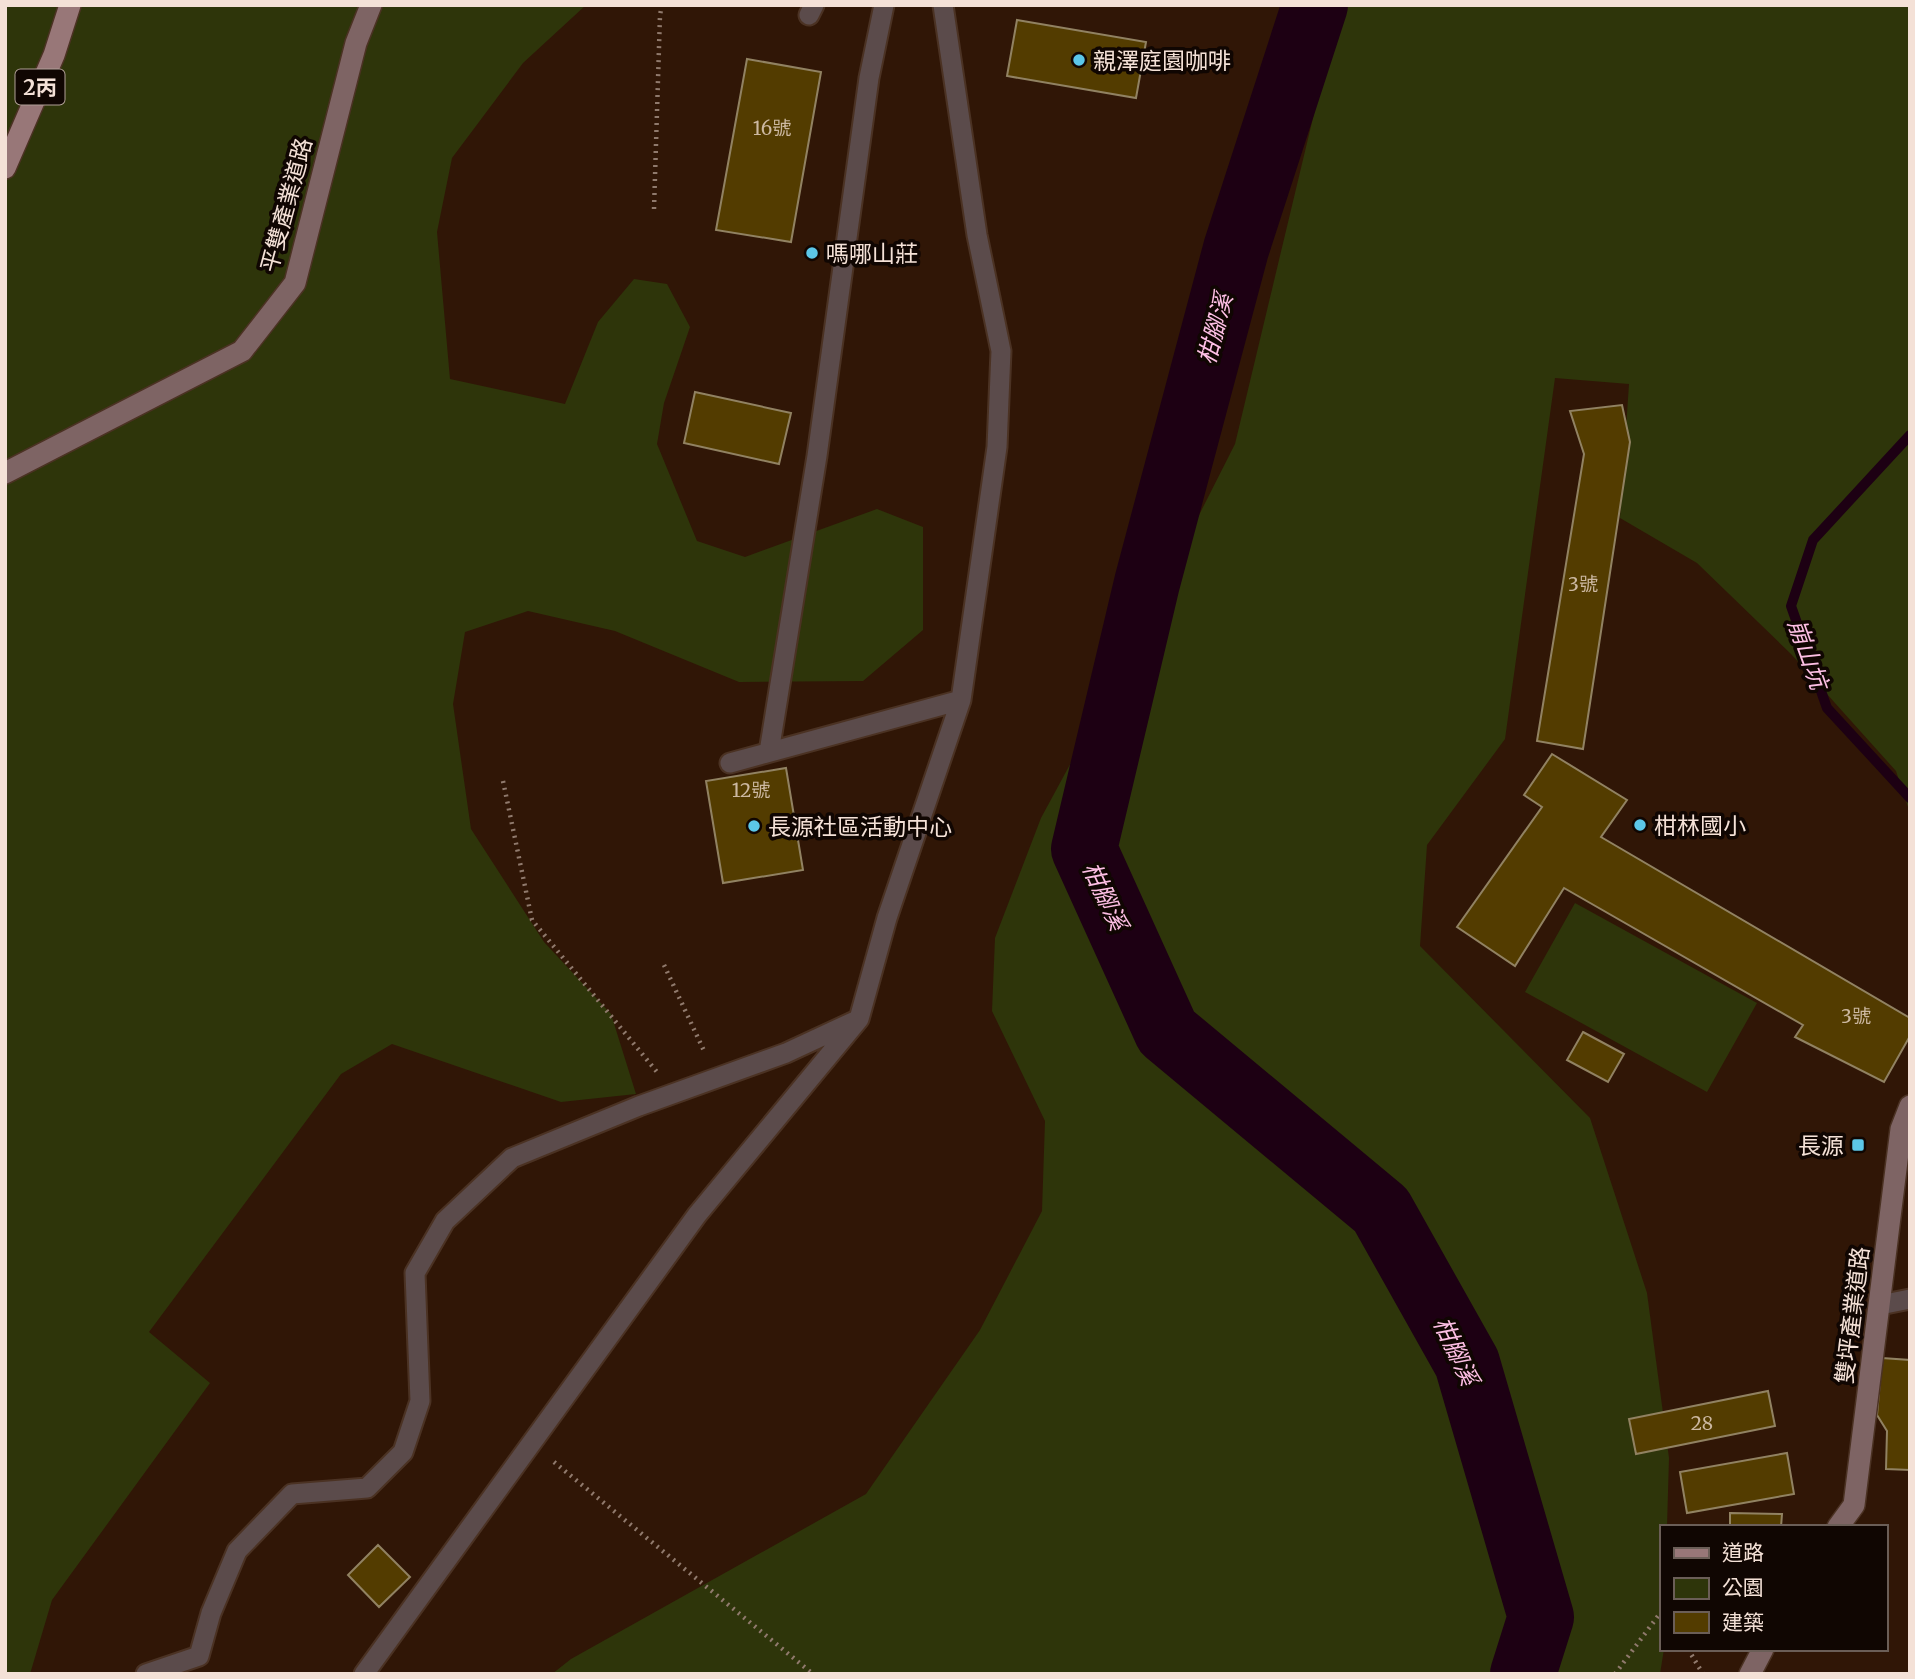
<svg xmlns="http://www.w3.org/2000/svg" width="1915" height="1679" font-family="Merriweather,'Noto Sans TC',serif">
<rect width="100%" height="100%" fill="#301606"/>
<path fill="#2e350a" d="M5 5H586L523 63 452 158 437 232 450 379 565 404 598 322 634 279 667 284 690 327 664 403 657 444 697 541 745 557 877 509 923 527V630L863 681 739 682 615 631 528 611 465 632 453 704 471 829 544 942 611 1014 636 1094 561 1102 392 1044 341 1074 149 1332 210 1383 52 1600 30 1674H5Z
M1340 5H1910V813L1896 771 1791 654 1697 563 1620 518 1629 384 1555 378 1505 739 1427 845 1420 946 1590 1118 1647 1293 1669 1458 1667 1527H1661V1649H1664L1660 1674H552L571 1659 866 1494 980 1330 1042 1211 1045 1121 992 1011 995 938 1041 818 1113 685 1235 444Z
M1575 903 1757 1003 1707 1092 1525 992Z"/>
<g fill="none" stroke-linecap="round" stroke-linejoin="round">
<path stroke="#1d0013" stroke-width="10" d="M1910 435 1813 540 1791 606 1827 708 1910 798"/>
<path stroke="#1d0013" stroke-width="66" d="M1315 5 1236 249 1147 583 1084 849 1167 1032 1381 1210 1467 1363 1541 1617 1523 1674"/>
</g>
<path fill="#533c00" stroke="#918262" stroke-width="2" d="M1017 20 1146 42 1136 98 1007 76Z
M747 59 821 72 791 242 716 230Z
M695 392 791 413 779 464 684 443Z
M1622 405 1630 442 1583 749 1537 741 1584 454 1570 411Z
M1552 754 1627 800 1601 837 1910 1018V1036L1884 1082 1795 1037 1803 1025 1564 888 1515 966 1457 927 1542 807 1524 795Z
M786 768 803 870 723 883 706 781Z
M1583 1032 1624 1054 1608 1082 1567 1060Z
M1882 1358 1910 1360V1470L1886 1469 1887 1431 1877 1415Z
M1768 1391 1775 1426 1636 1454 1629 1419Z
M1787 1453 1794 1494 1687 1513 1680 1472Z
M1730 1513 1782 1514 1781 1527H1730Z
M378 1545 410 1577 379 1607 348 1575Z"/>
<g fill="none" stroke-linecap="round" stroke-linejoin="round">
<g stroke="#4b3223" stroke-width="23">
<path id="lane" d="M809 15 814 5
M769 752 817 456 869 78 884 5
M730 763 961 700
M1880 1305 1910 1299
M146 1674 199 1656 211 1613 237 1551 292 1494 367 1488 403 1452 420 1401 415 1273 445 1221 512 1158 639 1106 786 1053 855 1021
M364 1674 697 1215 859 1019 887 918 961 700 997 447 1001 351 977 235 943 5"/>
</g>
<g stroke="#4b3223" stroke-width="24">
<path id="secondary" d="M5 473 242 351 295 283 356 43 371 5
M1838 1527 1854 1505 1901 1129 1910 1106
M1750 1674 1763 1649"/>
</g>
<g stroke="#4b3223" stroke-width="24">
<path id="primary" d="M5 168 54 55 70 5"/>
</g>
<path stroke="#907a6d" stroke-width="4.5" stroke-dasharray="2 5" stroke-linecap="butt" d="M654 209 660 15 662 5
M503 781 532 920 657 1072
M664 965 705 1053
M554 1462 813 1674
M1688 1649 1703 1674
M1615 1674 1661 1612"/>
<use href="#lane" stroke="#5b4b4b" stroke-width="19"/>
<use href="#secondary" stroke="#7e6464" stroke-width="21"/>
<use href="#primary" stroke="#987778" stroke-width="21"/>
</g>
<g fill="#5cc7e8" stroke="#100602" stroke-width="2.5">
<circle cx="1079" cy="60" r="7"/>
<circle cx="812" cy="253" r="7"/>
<circle cx="1640" cy="825" r="7"/>
<circle cx="754" cy="826" r="7"/>
<rect x="1851" y="1138" width="14" height="14" rx="3.5"/>
</g>
<g text-anchor="middle" dominant-baseline="central" stroke-width="7" stroke-linejoin="round" paint-order="stroke">
<g font-size="19" fill="#ccb8a1">
<text x="772" y="128">16號</text>
<text x="1583" y="584">3號</text>
<text x="751" y="790">12號</text>
<text x="1856" y="1016">3號</text>
<text x="1702" y="1423">28</text>
</g>
<rect fill="#100602" stroke="#b09f97" stroke-width="2" x="15.5" y="69.5" width="49" height="35" rx="5"/>
<g font-size="21" font-weight="bold" fill="#f4e1d7">
<text x="40" y="87">2丙</text>
</g>
<g font-size="23" fill="#f4e1d7" stroke="#100602" text-anchor="start">
<text x="1093" y="60">親澤庭園咖啡</text>
<text x="826" y="253">嗎哪山莊</text>
<text x="1654" y="825">柑林國小</text>
<text x="768" y="826">長源社區活動中心</text>
<text x="1844" y="1145" text-anchor="end">長源</text>
</g>
<g font-size="23" fill="#f4e1d7" stroke="#100602">
<text transform="translate(286 205) rotate(-75)">平雙產業道路</text>
<text transform="translate(1852 1315) rotate(-83)">雙坪產業道路</text>
</g>
<g font-size="24" font-style="italic" fill="#fdbfe4" stroke="#100602">
<text transform="translate(1215 329) rotate(-75)">柑腳溪</text>
<text transform="translate(1808 654) rotate(70)">崩山坑</text>
<text transform="translate(1105 896) rotate(65)">柑腳溪</text>
<text transform="translate(1456 1351) rotate(65)">柑腳溪</text>
</g>
</g>
<rect width="1915" height="1679" fill="none" stroke="#f4e1d7" stroke-width="14"/>
<rect x="1660" y="1525" width="228" height="126" fill="#100602" stroke="#6b5e57" stroke-width="2"/>
<rect x="1674" y="1548" width="35" height="10" fill="#987778" stroke="#6b5e57" stroke-width="2"/>
<text x="1722" y="1560" font-size="21" fill="#f4e1d7">道路</text>
<rect x="1674" y="1578" width="35" height="21" fill="#2e350a" stroke="#6b5e57" stroke-width="2"/>
<text x="1722" y="1595" font-size="21" fill="#f4e1d7">公園</text>
<rect x="1674" y="1612" width="35" height="21" fill="#533c00" stroke="#6b5e57" stroke-width="2"/>
<text x="1722" y="1630" font-size="21" fill="#f4e1d7">建築</text>
</svg>
